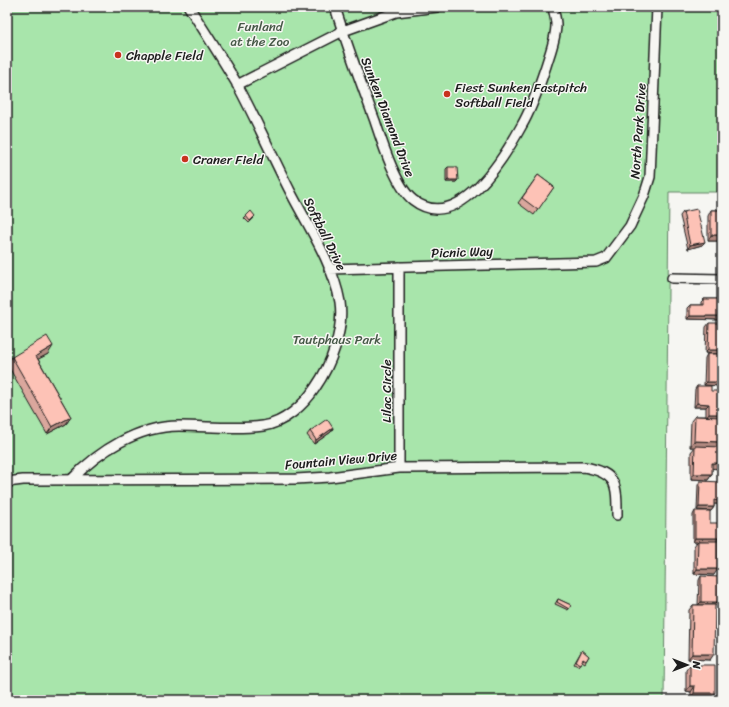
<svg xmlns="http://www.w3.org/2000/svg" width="729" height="707" font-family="Sriracha,sans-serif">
<rect width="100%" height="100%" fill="#f6f6f2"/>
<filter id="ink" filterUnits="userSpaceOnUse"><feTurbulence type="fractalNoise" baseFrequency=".025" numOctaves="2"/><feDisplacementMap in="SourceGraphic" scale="8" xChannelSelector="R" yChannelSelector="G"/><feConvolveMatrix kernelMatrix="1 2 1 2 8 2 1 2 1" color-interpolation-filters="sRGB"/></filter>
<g filter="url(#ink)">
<path fill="#a8e5ab" stroke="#628064" d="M7 7H722V192H669L664 700H7Z"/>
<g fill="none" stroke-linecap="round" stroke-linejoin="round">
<g stroke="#1c1c1c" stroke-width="12">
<path id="street" d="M335 7C347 46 361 83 375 121 382 142 396 187 413 200 458 235 504 158 522 125 533 106 539 86 546 66 550 53 556 38 556 25 556 19 554 13 553 7
M237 85 343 31 396 12 437 7
M399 267V468
M329 269 596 262 606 258 630 226 644 196 650 177 657 7
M672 278 722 279
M72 479C99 451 138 426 179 426 206 426 236 430 263 426 284 423 304 405 315 388 331 365 344 331 340 302 333 263 308 226 290 191 272 156 256 119 237 84 222 58 205 32 189 7
M7 482 23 480 296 479 330 477 399 468 584 467C617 473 617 484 617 515"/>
</g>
<use href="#street" stroke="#f6f6f2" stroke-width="9"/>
</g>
<path fill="#daa79d" stroke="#1c1c1c" d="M448 167 458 180 456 182H446V169Z
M538 175 554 187 534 215 518 203Z
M711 210H722V248H721V241H708V216Z
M683 212 702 245 688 249 680 216Z
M246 216 254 218 249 223 244 218Z
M704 299H722V320L687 319V308L690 305H701V302Z
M709 323 722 348H720V350L718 354 705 353 706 327Z
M48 354 38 359 71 417 66 424 47 434 7 364 12 357Z
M707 354H722V383L720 386 704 385 705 358Z
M697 386 711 391 722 414 721 417H722V443L719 447H722V464L719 469 712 468V474L708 480 691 479V452L695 447H690L691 421 695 416H706V407H694L695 389Z
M333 428 331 432 314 444 307 435 310 431Z
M700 481 719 504H714V507L711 511 697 510 698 485Z
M695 511 710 523 719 538 717 541 714 575 694 574V546L697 542H693V515Z
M701 576 716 605H715L710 660 688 659 689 610 693 605H698L699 580Z
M558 599 571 605 568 610 555 604Z
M582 650 589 656 585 663 582 661 578 666 574 664Z
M690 665 711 699 691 698V692L686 691V670Z"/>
<path fill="#b1887f" stroke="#1c1c1c" d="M448 180H458L456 182H446Z
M711 235H722V240L721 241H708Z
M705 242 702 245 688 249 690 245Z
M690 316H722V320L687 319Z
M720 344H722V348H718Z
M53 346 48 354 31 363 36 356Z
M708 350H720L718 354 705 353Z
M707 382H722V383L720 386 704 385Z
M697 403 709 404 706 407H694Z
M709 414H722V416L720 418H706Z
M71 417 66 424 47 434 52 427Z
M333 428 331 432 314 444 316 440Z
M694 441 722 442V443L719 448 690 447Z
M712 463H722V464L719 469 708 468Z
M694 474H712L708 480 691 479Z
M714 500 721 501 719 504H711Z
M699 507H714L711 511 697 510Z
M695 538H719L716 542 698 541 697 542H693Z
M697 569H718L714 575 694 574Z
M701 602H718L716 605H698Z
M692 654H714L710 660 688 659Z
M690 686H695L691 692 686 691Z
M694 693H715L711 699 691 698Z"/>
<path fill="#fdc2b6" stroke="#1c1c1c" d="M448 167H457L458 180H448Z
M538 175 554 187 538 210 522 198Z
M697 209 705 242 690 245 683 212Z
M711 210H722V235H711Z
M251 211 255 216 250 221 246 216Z
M704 299H722V316H690V305H704Z
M709 323H722V344H720V350H708Z
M47 336 53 346 36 356 71 417 52 427 12 357Z
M707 354H722V382H707Z
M697 386H711V391H722V414H709V404L697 403Z
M695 416 722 417V442L694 441Z
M327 419 333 428 316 440 310 431Z
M695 446 722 447V463H712V474H694Z
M700 481 722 482 721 501 714 500V507H699Z
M695 511H710V523H719V538H695Z
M698 541H718V569H697Z
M701 576 719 577 718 602H701Z
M558 599 571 605 569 609 557 602Z
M693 605H715L714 654H692Z
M582 650 589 656 586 661 583 659 580 664 576 662Z
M690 665H715V693H694L695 686H690Z"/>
</g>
<g fill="#c8321e" stroke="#f6f6f2" stroke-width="1.5">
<circle cx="118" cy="55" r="4"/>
<circle cx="447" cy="94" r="4"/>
<circle cx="185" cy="159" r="4"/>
</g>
<g text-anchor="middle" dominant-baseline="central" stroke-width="3" stroke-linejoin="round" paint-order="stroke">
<g font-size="13" fill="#465847" stroke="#f6f6f2">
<text x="260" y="26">Funland<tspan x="260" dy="15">at the Zoo</tspan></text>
<text x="337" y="339">Tautphaus Park</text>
</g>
<g font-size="13" fill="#1c1c1c" stroke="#f6f6f2" text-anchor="start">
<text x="126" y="55">Chapple Field</text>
<text x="455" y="87">Fiest Sunken Fastpitch<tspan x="455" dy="15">Softball Field</tspan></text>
<text x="193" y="159">Craner Field</text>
</g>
<g font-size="13" fill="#1c1c1c" stroke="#f6f6f2">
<text transform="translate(388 117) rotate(69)">Sunken Diamond Drive</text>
<text transform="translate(638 131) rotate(-86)">North Park Drive</text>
<text transform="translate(325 234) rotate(64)">Softball Drive</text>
<text transform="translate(462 252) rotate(-2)">Picnic Way</text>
<text transform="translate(386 391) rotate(-90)">Lilac Circle</text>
<text transform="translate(341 460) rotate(-5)">Fountain View Drive</text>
</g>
</g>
<rect width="729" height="707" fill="none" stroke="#f6f6f2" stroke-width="24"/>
<rect x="12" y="12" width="705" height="683" fill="none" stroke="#1c1c1c" stroke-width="1.5" filter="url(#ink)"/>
<g transform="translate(687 665) rotate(90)" stroke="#f6f6f2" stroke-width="3" paint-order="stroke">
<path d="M0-3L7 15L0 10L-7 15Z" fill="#1c1c1c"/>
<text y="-6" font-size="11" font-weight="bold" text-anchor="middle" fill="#1c1c1c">N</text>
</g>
</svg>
